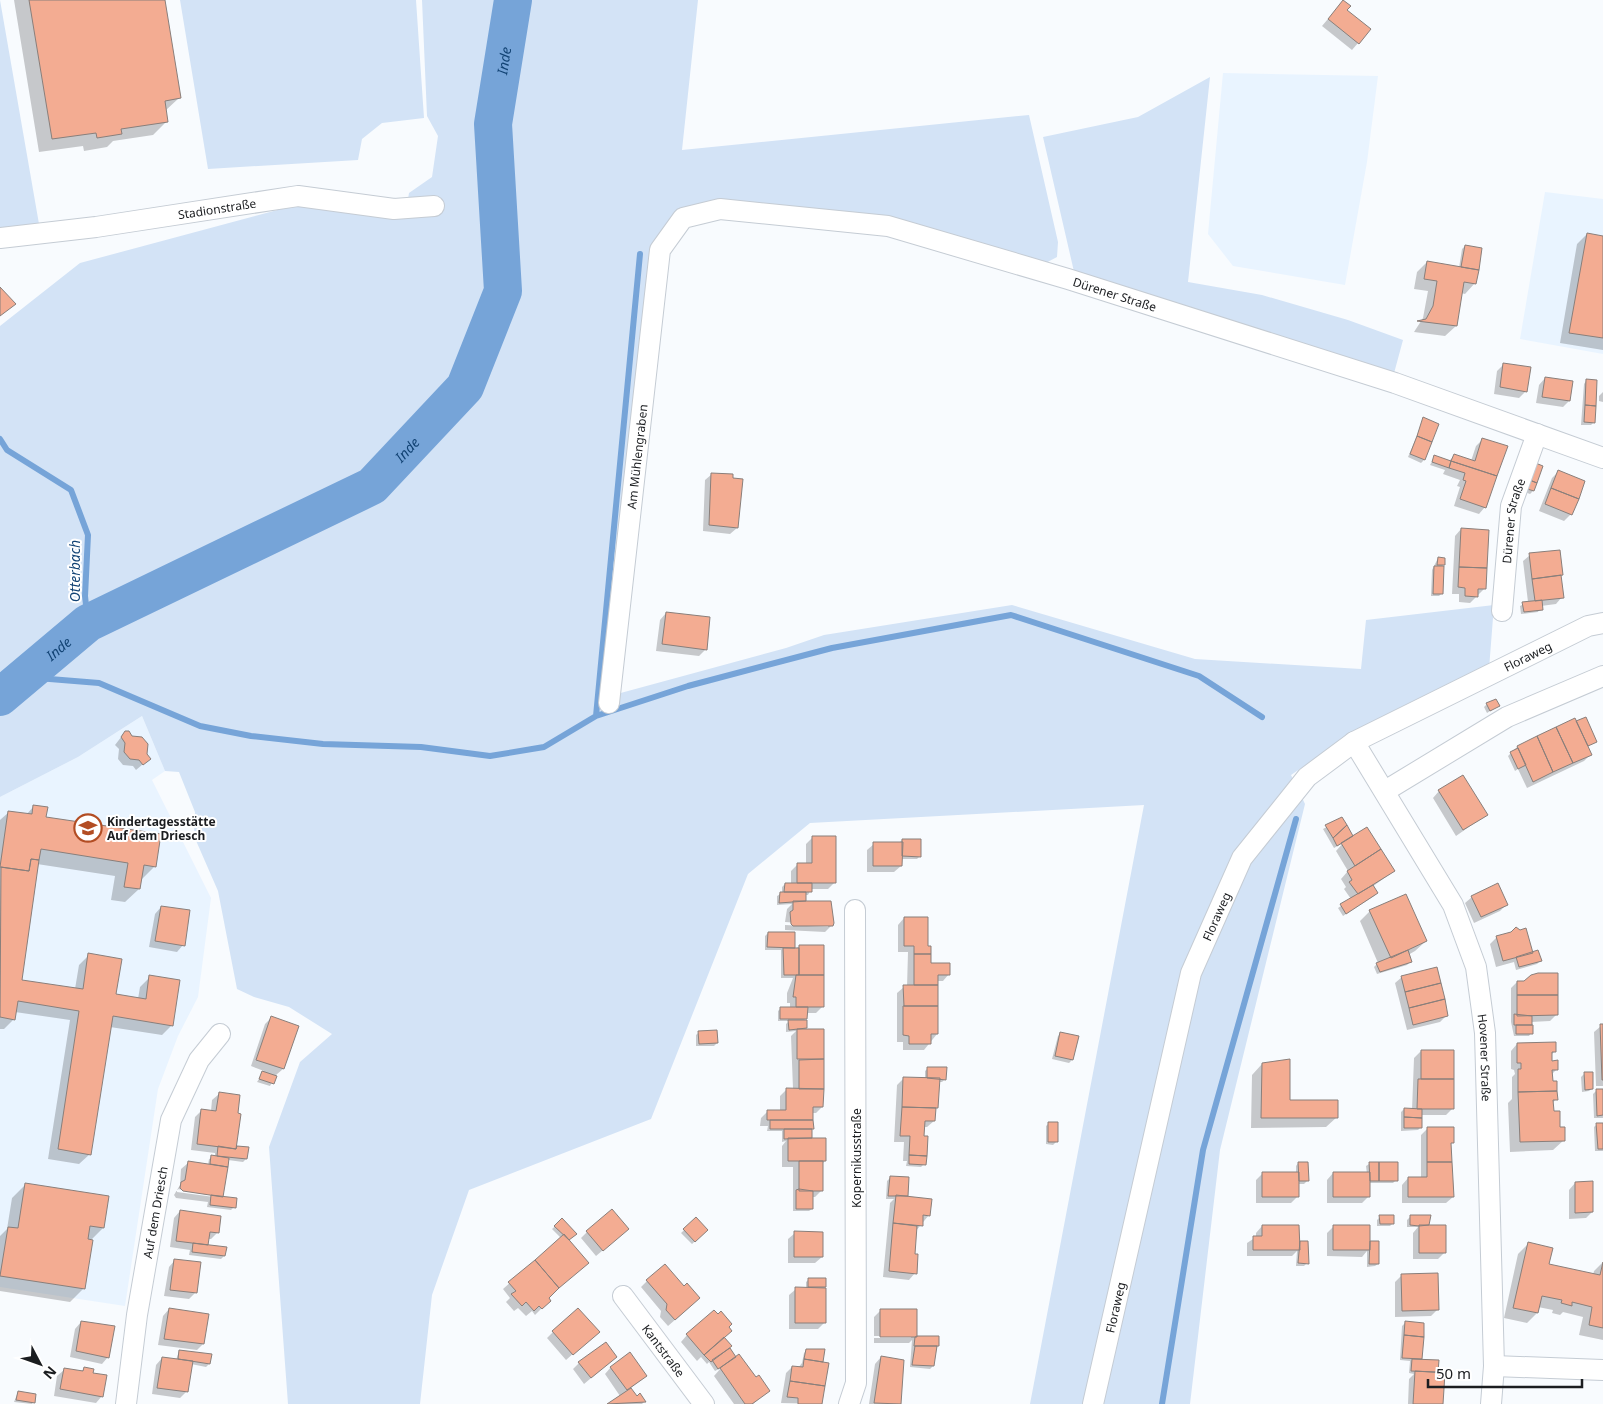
<svg xmlns="http://www.w3.org/2000/svg" width="1603" height="1404" font-family="'Noto Sans',sans-serif">
<rect width="100%" height="100%" fill="#f8fbfe"/>
<path fill="#e9f4ff" d="M1223 73 1378 76 1367 162 1345 285 1233 266 1208 234Z
M1545 192 1603 199V354L1520 339Z
M142 716 165 771 152 780 211 898 198 997 178 1036 158 1089 125 1306 0 1287V797L78 757Z"/>
<path fill="#d3e3f6" d="M0 0 39 224 0 229Z
M180 0H416L424 118 382 123 362 139 358 160 208 169Z
M422 0H698L682 150 1029 115 1058 242 1057 257 1040 266 890 221 718 205 655 248 617 694 786 648 824 635 1012 605 1195 659 1361 669 1366 620 1494 605 1489 669 1353 733 1291 775 1305 804 1220 1150 1190 1404H1030L1144 805 810 823 748 874 651 1119 469 1190 432 1295 420 1404H288L269 1147 300 1062 332 1034 289 1007 254 997 237 989 218 891 194 836 195 812 179 772 165 771 142 716 78 757 0 797V326L80 263 300 204 405 217 409 193 432 177 438 136 427 116Z
M1210 77 1188 282 1262 295 1348 320 1403 340 1393 377 1075 276 1043 137 1138 117Z"/>
<path fill="#0003" fill-rule="evenodd" d="M14 0H164L179 98 165 111 167 121 153 135 113 141 107 147 84 151 83 146 39 152Z
M1343 1 1358 43 1352 50 1322 26Z
M1587 234 1603 237V350L1560 343 1577 244Z
M1465 246 1475 283 1465 294 1461 293 1456 326 1445 336 1414 332 1423 318 1428 291 1414 289 1417 272 1427 262 1459 268 1462 249Z
M1504 364 1526 391 1519 398 1494 394 1497 371Z
M1545 378 1569 401 1563 407 1536 403 1539 385Z
M1586 381 1594 422 1591 425H1581L1584 384Z
M1603 392V402L1599 401V396Z
M1424 419V460L1421 463 1408 457Z
M1483 439 1485 507 1479 514 1454 506 1460 487 1457 486 1460 480 1443 474 1445 470 1430 465 1435 456 1449 461 1454 456 1471 461 1476 446Z
M1530 467 1533 491 1530 494 1522 491Z
M1558 472 1571 514 1564 521 1539 511 1552 478Z
M712 474 737 528 730 534 703 531 705 480Z
M1461 529 1484 589 1470 603 1459 602V594H1452L1455 536Z
M1530 555 1562 597 1556 604 1541 606 1538 612 1521 614 1520 606 1528 602 1523 561Z
M1438 558 1444 564 1441 567 1442 593 1439 596H1431L1432 570Z
M666 613 705 650 699 656 656 651 660 620Z
M1487 704 1498 706 1487 713 1484 707Z
M1575 720 1596 741 1587 747 1591 754 1584 761 1527 788 1518 769 1515 771 1508 756 1517 747Z
M125 732 149 759 136 770 133 766 123 765 118 759 119 749 115 745Z
M1439 791 1486 815 1456 836 1433 798Z
M34 806 45 818 154 867 140 881 139 889 125 902 111 900 115 876 37 864 21 981 75 989 79 965 89 955 115 995 138 999 140 987 150 977 172 1025 162 1035 110 1027 90 1154 79 1164 48 1159 70 1020 15 1012 14 1019 4 1029H0V820L9 812 26 815Z
M1341 819 1349 840 1394 871 1372 887 1376 893 1374 896 1343 916 1338 908 1351 899 1344 889 1346 887 1341 879 1348 871 1336 851 1343 843 1334 848 1323 829Z
M813 837 835 882 828 889H811L808 895H805V901L832 925 825 932 785 930V925L828 927V925L785 922 787 909 792 904 777 905V896L782 893V887L785 884H791V871L797 865H806V844Z
M902 840 920 856 917 859H901V866L894 872H867V850L874 844 899 843Z
M1472 897 1507 904 1500 911 1474 923 1465 903Z
M161 907 183 945 177 952 149 947 155 914Z
M1370 911 1426 941 1415 951 1408 955 1410 962 1407 965 1377 974 1374 967 1378 963 1360 921Z
M904 918 926 947 930 964 949 974 943 981H937V1034L924 1050H903V1042H897V993L904 987H907L908 952H898V925Z
M768 933 794 934V949L800 946 823 1006 816 1013H806V1018L803 1021 806 1028 804 1030H822V1107L816 1113H812L810 1139 825 1161 822 1164V1190L815 1197H812V1209L809 1211H793V1167H782V1146L786 1141 782 1142V1131H767L768 1126H760L761 1118 767 1112H780V1096L787 1089H793L791 1036 796 1031 786 1032V1024L789 1021H778V1011L781 1008H790V1003H787V993L793 978H781V950H765V936Z
M1497 937 1532 954 1540 961 1537 964 1516 970 1514 962 1496 967 1490 944Z
M1402 977 1447 1015 1440 1022 1407 1030 1395 983Z
M1517 982 1556 1015 1550 1021 1531 1022V1033L1529 1036H1514L1511 1022V988Z
M271 1018 283 1069 276 1075 270 1086 257 1082 264 1071 251 1066 265 1024Z
M1601 1026H1603V1086H1596L1594 1032Z
M699 1032 717 1043 714 1046H696V1035Z
M1061 1033 1077 1037 1072 1060 1069 1063 1052 1059 1058 1036Z
M1517 1044 1555 1051 1551 1055V1062L1557 1069 1551 1075 1556 1099 1552 1104 1553 1112 1564 1140 1553 1150 1510 1152 1508 1103 1512 1099V1077L1515 1074 1514 1070 1511 1069V1051Z
M1421 1051 1453 1108 1446 1115H1421V1127L1418 1130 1401 1131V1112L1404 1109 1412 1110 1414 1058Z
M1262 1064 1289 1102 1337 1117 1326 1127 1251 1128 1252 1075Z
M928 1068 945 1079 942 1082H938L934 1121 927 1127H923L924 1164 921 1167 906 1166 907 1161H903L904 1142H894L897 1085 904 1078 925 1079V1071Z
M1584 1074 1592 1088 1589 1091 1582 1092 1581 1077Z
M1603 1090V1118H1594L1593 1094 1596 1091Z
M219 1094 235 1147 248 1148 246 1159 243 1162 228 1160 222 1198 234 1207 231 1210 207 1207 208 1202 176 1198 174 1195 180 1185 181 1169 188 1163 208 1165 209 1159 215 1157V1153L191 1150 195 1117 202 1110 211 1111 212 1100ZM177 1189 221 1195 214 1197 177 1192Z
M1049 1123 1056 1142 1053 1145 1046 1144V1126Z
M1597 1124H1603V1151H1595L1594 1127Z
M1428 1128 1450 1155 1453 1197 1446 1203H1402V1185L1408 1178H1421V1135Z
M1298 1163 1307 1181 1304 1184H1298L1297 1197 1291 1203H1256V1180L1263 1173 1296 1174V1166Z
M1369 1164 1396 1180 1393 1183H1369L1368 1197 1362 1203H1327V1180L1333 1173 1367 1174 1366 1166Z
M890 1178 907 1196 905 1197 929 1215 915 1232 914 1255 915 1273 909 1280 883 1277 890 1203 894 1199H886L887 1181Z
M1575 1183 1592 1212 1586 1218 1569 1219V1190Z
M26 1184 103 1228 90 1241 84 1288 70 1302 0 1291V1236L7 1229 12 1198Z
M180 1211 218 1232 211 1239H208L207 1246 224 1256 221 1259 189 1255 190 1250 170 1247 174 1218Z
M1380 1217 1393 1223 1390 1226H1377V1220Z
M1410 1217 1427 1226 1444 1253 1438 1259H1413V1233L1418 1227H1407V1220Z
M696 1219 707 1230 692 1244 681 1233Z
M562 1220 568 1240 543 1307 535 1315 532 1311 526 1316 518 1308 514 1311 506 1302 510 1298 503 1289 561 1238 552 1229Z
M1262 1226 1298 1244 1300 1243 1307 1263 1304 1266H1296L1297 1251 1292 1256H1247V1243L1256 1237V1233Z
M1334 1226 1369 1242 1378 1264 1375 1266 1367 1267V1251L1362 1257 1327 1256V1233Z
M587 1232 621 1235 596 1256 581 1238Z
M795 1233 822 1257 815 1263H788V1239Z
M1528 1244 1548 1265 1593 1275 1594 1271 1603 1262V1340L1579 1335 1583 1317 1563 1312 1560 1315 1552 1313 1553 1310 1538 1307 1537 1313 1527 1323 1504 1318 1518 1254Z
M175 1260 195 1293 189 1299 164 1296 169 1267Z
M1402 1275 1437 1310 1431 1316 1395 1317V1282Z
M809 1279H825V1322L818 1329H789V1295L796 1289H806V1282Z
M647 1281 692 1305 668 1326 660 1317 661 1311 641 1287Z
M169 1309 203 1344 197 1350 158 1345 163 1316Z
M881 1310H916V1338L938 1346 935 1349 933 1366 930 1369 910 1367 912 1340 909 1343H874V1338H911V1336H874V1317Z
M81 1322 108 1357 102 1364 70 1357 75 1329Z
M1405 1323 1423 1324 1421 1360 1437 1372 1435 1373 1441 1404H1408L1409 1379 1414 1374 1409 1373 1410 1361 1400 1360 1402 1326Z
M553 1332 591 1338 566 1360 547 1338Z
M687 1335 723 1338 734 1356 768 1391 753 1404H734L714 1376 721 1368 715 1371 709 1362 707 1364 701 1357 697 1361 681 1342Z
M807 1350 822 1362 821 1404 781 1403 786 1373 792 1367 798 1368 802 1363 804 1353Z
M179 1351 209 1364 206 1367 191 1364 187 1391 180 1398 152 1394 156 1365 162 1358 176 1360Z
M881 1357 899 1389H902L900 1404H869L875 1364Z
M579 1363H609L584 1384 573 1369Z
M611 1367 645 1376 630 1389 636 1397 639 1395 644 1402 642 1404H609L620 1396 605 1374Z
M84 1369 91 1374 102 1396 96 1403 54 1396 57 1376 64 1370 80 1372Z
M18 1392 33 1402 32 1404 14 1402Z"/>
<g fill="none" stroke-linecap="round" stroke-linejoin="round">
<path stroke="#76a4d8" stroke-width="6" d="M0 439 7 450 71 490 88 535 85 596 88 623
M25 677 99 683 200 726 251 736 323 744 421 747 490 756 544 747 596 716 640 254
M596 716 688 686 832 648 1011 615 1199 676 1262 717
M1162 1404 1203 1150 1296 819"/>
<path stroke="#76a4d8" stroke-width="38" id="s1" d="M0 697 88 623 372 486 465 387 503 291 493 124 513 0"/>
</g>
<path fill="#f3ac92" stroke="#897f7b" d="M29 0H165L181 98 165 101 168 122 121 129 122 134 97 138 96 133 52 139Z
M1343 0 1351 6 1347 10 1371 29 1359 44 1328 19Z
M1587 233 1603 236V338L1569 333Z
M1465 245 1482 248 1479 270 1461 267Z
M1427 261 1479 270 1476 284 1464 282 1457 326 1417 321 1426 319 1433 306 1437 281 1424 279Z
M0 287 16 304 0 316Z
M1503 363 1531 367 1527 392 1500 387Z
M1545 377 1573 381 1570 401 1542 397Z
M1586 379 1597 380 1596 406 1585 405Z
M1585 405 1596 406 1595 423 1584 422Z
M1423 417 1439 424 1432 442 1417 436Z
M1417 436 1432 442 1425 460 1410 454Z
M1482 438 1508 446 1497 476 1451 461 1454 454 1475 461Z
M1434 455 1451 461 1449 468 1432 462Z
M1451 461 1497 476 1486 508 1460 499 1466 481 1463 480 1465 473 1449 468Z
M1533 462 1543 466 1537 483 1527 479Z
M1558 470 1585 481 1579 499 1551 488Z
M711 473 733 474V478L743 479 738 528 709 525Z
M1527 479 1537 483 1534 491 1524 488Z
M1551 488 1579 499 1572 515 1545 504Z
M1461 528 1489 530 1487 568 1459 567Z
M1560 550 1563 575 1532 579 1529 553Z
M1438 557 1445 558V565H1437Z
M1434 566H1444L1443 594H1433Z
M1459 567 1487 568 1486 589H1478V597L1465 596V588L1458 587Z
M1561 575 1564 598 1535 601 1532 579Z
M1542 600 1543 610 1524 612 1522 602Z
M666 612 710 617 707 650 662 644Z
M1496 699 1500 706 1490 711 1486 703Z
M1586 717 1597 742 1588 746 1576 721Z
M1575 718 1592 755 1573 763 1556 727Z
M1556 727 1573 763 1553 772 1537 736Z
M125 731H129L132 736 142 737 148 744 147 754 151 759 143 765 139 760 130 759 124 752 125 743 121 737Z
M1537 736 1553 772 1533 782 1517 746Z
M1518 748 1526 765 1518 769 1510 752Z
M1463 775 1488 815 1463 830 1438 790Z
M33 805 48 807 46 817 161 834 156 867 144 865 140 889 124 887 128 863 41 849 39 860 31 859 29 871 0 867 8 811 32 814Z
M1342 817 1347 825 1333 838 1325 825Z
M1347 825 1353 836 1337 846 1333 838Z
M1367 827 1381 849 1355 866 1341 843Z
M812 836H836V883H797V863H812Z
M902 839H921V857L902 856Z
M873 842H903L902 866H873Z
M1381 849 1395 871 1358 894 1349 882 1352 880 1347 871Z
M31 859 39 860 22 980 83 989 88 953 122 959 116 994 146 999 149 975 180 980 173 1026 113 1016 91 1155 58 1149 79 1011 18 1001 15 1020 0 1017 1 867 29 871Z
M785 883H812V892H784Z
M1498 883 1508 905 1481 917 1471 896Z
M1373 885 1378 893 1346 914 1340 904Z
M780 892H806V901L779 903Z
M1406 894 1427 941 1391 958 1369 910Z
M793 901H831L834 923 833 926H793L791 924 790 912 793 910Z
M161 906 190 910 185 946 155 941Z
M904 917H928V946H931V954H914V946H904Z
M1516 927 1520 930 1526 928 1533 953 1503 961 1496 936 1511 932Z
M768 932H795V948L767 947Z
M799 945H824V975H799Z
M783 948H799V975H784Z
M1408 950 1412 962 1380 972 1376 963Z
M1538 950 1542 961 1519 967 1516 957Z
M914 954H931V963H950V975H938V985H914Z
M1437 967 1441 983 1405 992 1401 976Z
M1538 973H1558V995H1517V981H1524L1531 975Z
M796 975H824V1007H796V997H793Z
M1441 983 1445 999 1409 1008 1405 992Z
M903 985H938V1006H904Z
M1517 995H1558V1015L1517 1016Z
M1445 999 1448 1016 1413 1025 1409 1008Z
M903 1006H938V1034H931V1044H909V1036L903 1035Z
M780 1007H808L807 1019H780Z
M1514 1014 1532 1016V1025H1514Z
M271 1016 299 1026 284 1069 256 1060Z
M788 1020H807V1028L789 1030Z
M1600 1024H1603V1080H1602Z
M1516 1025H1533V1034H1516Z
M797 1029H824V1059H797Z
M717 1030 718 1043 699 1044 698 1031Z
M1060 1032 1079 1036 1073 1060 1055 1056Z
M1556 1042V1052H1552V1061L1558 1060V1070H1552L1553 1081H1557V1091L1518 1092V1069H1521V1063H1517V1043Z
M1421 1050H1454V1079H1421Z
M824 1059V1089H799V1060Z
M1290 1059V1100H1338V1118H1261L1262 1063Z
M927 1067H947L946 1080 927 1078Z
M262 1071 277 1076 274 1084 259 1079Z
M1584 1072H1593V1089L1585 1090Z
M903 1077 940 1078 938 1108 902 1107Z
M1418 1079H1454V1109H1417Z
M786 1088 824 1089 823 1107H813V1120H767V1110H786Z
M1596 1089H1603V1115L1597 1116Z
M1557 1091 1558 1100H1553L1554 1111H1560V1127H1565V1141L1520 1142 1518 1092Z
M219 1092 240 1095 238 1113 241 1114 236 1149 197 1144 201 1109 216 1111Z
M902 1107 936 1108 935 1121H925L924 1136H928L927 1156 909 1155 910 1136H900Z
M1404 1108 1422 1109V1118L1404 1117Z
M1404 1117 1422 1118V1128H1404Z
M770 1120H813L814 1129H770Z
M1048 1122H1058V1142H1048Z
M1596 1123H1603V1149H1598Z
M1427 1127H1454V1143H1451L1452 1162H1427Z
M784 1129H812V1138L784 1139Z
M788 1138H826V1161H788Z
M218 1146 236 1149 237 1146 249 1147 247 1159 217 1156Z
M211 1155 229 1158 228 1167 210 1164Z
M909 1155 927 1156 926 1165 909 1164Z
M188 1161 228 1167 223 1197 183 1191 180 1188 181 1182 185 1180Z
M799 1161H823V1191H799Z
M1298 1162H1308L1309 1181H1299Z
M1369 1162H1379V1181H1370Z
M1379 1162H1398V1181H1379Z
M1427 1162H1452L1454 1197H1408V1177H1427Z
M1262 1172H1299V1197H1262Z
M1333 1172H1370V1197H1333Z
M890 1176 909 1177 908 1196H888Z
M1593 1181V1212L1575 1213V1182Z
M25 1183 109 1196 104 1228 90 1226 88 1239 93 1240 85 1289 0 1276 8 1227 18 1228Z
M799 1189 813 1191V1209H796V1190Z
M211 1195 237 1198 236 1208 210 1205Z
M896 1195 932 1199 930 1216 923 1215V1226L893 1223Z
M612 1209 629 1229 603 1251 586 1231Z
M180 1210 221 1216 219 1233 210 1232 208 1245 176 1241Z
M1379 1215H1394V1224H1380Z
M1410 1215H1431L1429 1225 1419 1226 1410 1225Z
M696 1217 708 1230 695 1242 683 1229Z
M562 1218 577 1234 569 1240 554 1226Z
M893 1223 917 1226 915 1254H918L917 1274 889 1271Z
M1262 1225H1299L1300 1250H1253V1236H1262Z
M1333 1225H1370V1250H1333Z
M1419 1225H1446V1253H1419Z
M794 1231 823 1232V1257H794Z
M564 1234 589 1263 559 1288 535 1260Z
M1300 1241H1308L1309 1264 1298 1263Z
M1370 1241H1379V1264H1369Z
M1528 1242 1553 1248 1549 1264 1600 1275 1603 1262V1328L1589 1325 1592 1307 1572 1302V1306L1561 1303 1562 1300 1542 1296 1538 1313 1513 1308Z
M193 1243 227 1247 225 1256 192 1252Z
M174 1259 201 1262 197 1293 170 1290Z
M535 1260 559 1288 549 1298 551 1301 542 1309 539 1306 534 1311 526 1302 522 1306 511 1294 516 1291 508 1282Z
M665 1264 684 1286 687 1283 700 1298 675 1320 666 1310 667 1304 646 1280Z
M1438 1273 1439 1310 1402 1311 1401 1274Z
M808 1278H826V1287H808Z
M795 1287 826 1288V1323H795Z
M169 1308 209 1314 204 1344 164 1339Z
M578 1308 600 1332 573 1355 552 1331Z
M880 1309H917V1337H880Z
M714 1310 718 1314 721 1311 732 1324 729 1327 732 1331 704 1355 686 1334Z
M81 1321 115 1326 109 1358 76 1351Z
M1405 1321 1424 1323V1337L1404 1335Z
M1404 1335 1424 1337 1422 1359 1402 1358Z
M917 1336H939V1346H914L915 1337Z
M724 1337 732 1346 711 1362 704 1355Z
M606 1342 617 1357 591 1378 578 1362Z
M915 1346H937L934 1366 912 1365Z
M730 1348 736 1357 718 1369 712 1360Z
M806 1349H825L823 1362 804 1359Z
M179 1350 212 1354 210 1364 178 1359Z
M630 1352 647 1376 627 1390 610 1367Z
M739 1354 756 1377 759 1375 770 1391 752 1404H745L720 1368Z
M881 1356 904 1360 901 1404 874 1403Z
M162 1357 193 1361 188 1392 157 1388Z
M804 1359 829 1363 825 1386 790 1381 792 1366 803 1367Z
M1412 1359 1439 1360 1438 1372 1411 1371Z
M84 1367 94 1369 93 1373 107 1375 103 1397 60 1389 64 1368 83 1371Z
M1415 1371 1445 1373 1443 1404H1413Z
M790 1381 825 1386 822 1404H798V1398L787 1397Z
M631 1388 637 1396 640 1393 646 1402 607 1404Z
M18 1391 36 1394 35 1403 16 1400Z"/>
<g fill="none" stroke-linecap="round" stroke-linejoin="round">
<g stroke="#c5ccd4" stroke-width="22">
<g id="minor">
<path id="s2" d="M0 238 96 227 298 196 394 209 434 206"/>
<path id="s3" d="M1502 611 1511 506 1537 434"/>
<path id="s4" d="M609 703 660 250 683 218 720 209 888 226 1068 279 1395 383 1603 458"/>
<path id="s5" d="M1354 742 1453 905 1476 967 1485 1033 1494 1366 1491 1404"/>
<path d="M1385 791 1507 717 1603 676"/>
<path id="s6" d="M623 1296 704 1404"/>
<path d="M1494 1366 1603 1370"/>
<path id="s7" d="M126 1404 137 1315 171 1120 199 1060 220 1034"/>
<path d="M849 1404 856 1383 855 910"/>
<path id="s8" d="M1093 1404 1191 973 1242 858 1307 777 1354 742 1588 626 1603 623"/>
</g>
</g>
<use href="#minor" stroke="#fff" stroke-width="20"/>
</g>
<defs>
<g id="school-ring" transform="scale(1.4375)"><circle r="9.5" fill="#fff" stroke="#b34d23" stroke-width="1.5"/><path d="M0-5L7-2L0 1L-7-2ZM-4 1L0 2.5L4 1V4Q0 6-4 4Z" fill="#b34d23"/></g>
</defs>
<g fill-rule="evenodd">
<use href="#school-ring" x="88" y="828"/>
</g>
<g text-anchor="middle" dominant-baseline="central" stroke-width="4" stroke-linejoin="round" paint-order="stroke">
<g font-size="12" fill="#1b1d20" stroke="#fff">
<text stroke="none"><textPath href="#s2" startOffset="219">Stadionstraße</textPath></text>
<text stroke="none"><textPath href="#s4" startOffset="939">Dürener Straße</textPath></text>
<text stroke="none"><textPath href="#s4" startOffset="248">Am Mühlengraben</textPath></text>
<text stroke="none"><textPath href="#s3" startOffset="91">Dürener Straße</textPath></text>
<text stroke="none"><textPath href="#s8" startOffset="924">Floraweg</textPath></text>
<text stroke="none"><textPath href="#s8" startOffset="504">Floraweg</textPath></text>
<text stroke="none"><textPath href="#s5" startOffset="348">Hovener Straße</textPath></text>
<text transform="translate(856 1158) rotate(-90)">Kopernikusstraße</text>
<text stroke="none"><textPath href="#s7" startOffset="194">Auf dem Driesch</textPath></text>
<text stroke="none"><textPath href="#s8" startOffset="99">Floraweg</textPath></text>
<text stroke="none"><textPath href="#s6" startOffset="68">Kantstraße</textPath></text>
</g>
<g font-size="12" font-weight="bold" fill="#1b1d20" stroke="#fff" text-anchor="start">
<text x="107" y="821">Kindertagesstätte<tspan x="107" dy="14">Auf dem Driesch</tspan></text>
</g>
<g font-size="14" font-style="italic" fill="#124374" stroke="#fff">
<text stroke="none"><textPath href="#s1" startOffset="901">Inde</textPath></text>
<text stroke="none"><textPath href="#s1" startOffset="481">Inde</textPath></text>
<text transform="translate(74 571) rotate(-90)">Otterbach</text>
<text stroke="none"><textPath href="#s1" startOffset="76">Inde</textPath></text>
</g>
</g>
<g transform="translate(40 1364) rotate(131)" stroke="#ffffff" stroke-width="4" paint-order="stroke">
<path d="M0-4L9 19L0 12L-9 19Z" fill="#1b1d20"/>
<text y="-8" font-size="14" font-weight="bold" text-anchor="middle" fill="#1b1d20">N</text>
</g>
<path d="M1428 1379v8h154v-8" fill="none" stroke="#1b1d20" stroke-width="2.5"/>
<text x="1436" y="1379" font-size="15" fill="#1b1d20" stroke="#ffffff" stroke-width="4" paint-order="stroke">50 m</text>
</svg>
